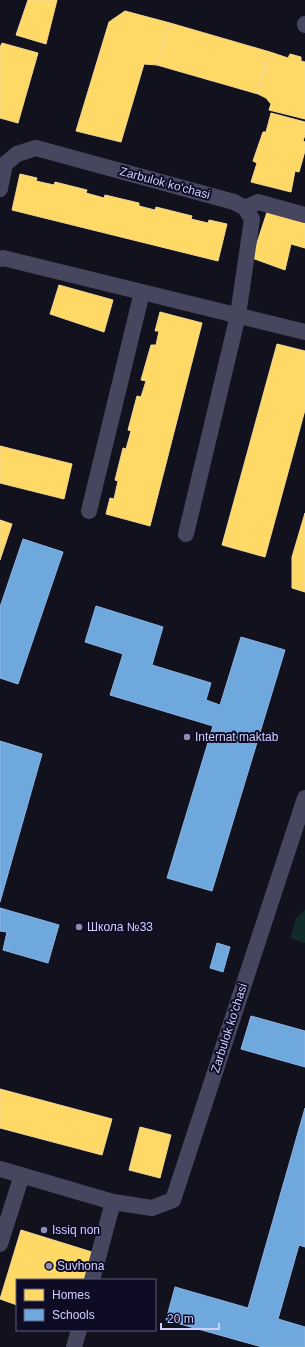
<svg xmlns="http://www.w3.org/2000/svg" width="305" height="1347" font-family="Arial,sans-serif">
<rect width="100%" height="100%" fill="#12121e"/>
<path fill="#0f2a29" d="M305 910V943L290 938 296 918Z"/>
<path fill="#ffd966" stroke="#f1d694" d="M28 0H57L46 44 16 35Z
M125 11 170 23 157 65 144 64 121 142 76 131 109 22Z
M170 23 270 52 258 94 157 65Z
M2 43 38 53 18 123 0 118V47Z
M270 52 288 58 290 54 301 57V61L305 62V119L269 110 271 104 266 98 258 94Z
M271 113 305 122V135L303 141 305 142V151L299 172 295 171 291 192 251 182 257 163 253 161 263 132H266Z
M20 174 37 178 36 181 54 185 55 182 87 190 86 193 104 198 105 195 139 203V206L155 210 156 207 192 216 191 219 208 223 209 220 227 224 218 261 12 210Z
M268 209 305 221V248L291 244 285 270 252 258Z
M59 285 113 300 104 332 50 314Z
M160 312 202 323 150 526 106 514 110 498 114 499 118 481 115 480 123 448 126 449 131 431 128 430 137 396 141 397 146 381 141 380 151 345H156L159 331H155Z
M277 344 305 351V410L265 557 222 545Z
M0 446 72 464 64 499 0 483Z
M305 513V592L292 588V557Z
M0 520 12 524 0 560Z
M0 1089 112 1119 102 1155 0 1128Z
M140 1127 171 1135 160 1178 129 1170Z
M21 1230 92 1252 84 1280H17V1305L0 1299Z"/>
<path fill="#6fa8dc" stroke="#8cb4e6" d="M23 539 63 552 18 684 0 678V607Z
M96 606 163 627 152 665 211 683 206 700 220 705 241 637 285 650 212 891 167 878 213 726 110 695 123 654 85 642Z
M0 741 42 754 0 902Z
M0 908 59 925 48 963 3 950 7 932 0 931Z
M217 943 230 947 223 972 210 968Z
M251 1016 305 1031V1067L241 1049Z
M305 1108V1247L299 1245 278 1319 305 1327V1347H262L166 1320 175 1287 248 1308Z"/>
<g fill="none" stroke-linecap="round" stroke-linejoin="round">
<path stroke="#46475f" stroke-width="16" d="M305 24V25
M0 189 5 164 17 154 36 148 234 202 245 208 252 219 238 315 186 534
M245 208 258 202 305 215
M0 259 3 258 305 332
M89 511 142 292
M0 1169 113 1202 152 1208 173 1200 305 798
M0 1244 22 1175
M92 1280 113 1202
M74 1347 79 1330"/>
</g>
<g fill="#8e8db0" stroke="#0e0c24" stroke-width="1.5">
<circle cx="187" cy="737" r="4"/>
<circle cx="79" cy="927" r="4"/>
<circle cx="44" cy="1230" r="4"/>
<circle cx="49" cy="1266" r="4"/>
</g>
<g text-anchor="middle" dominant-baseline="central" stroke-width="4" stroke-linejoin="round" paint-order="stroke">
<g font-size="12" fill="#d1cfff" stroke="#0e0c24">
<text transform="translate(165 183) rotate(15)">Zarbulok ko'chasi</text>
<text transform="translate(229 1028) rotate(-72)">Zarbulok ko'chasi</text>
</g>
<g font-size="12" fill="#d1cfff" stroke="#0e0c24" text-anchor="start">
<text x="195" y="737">Internat maktab</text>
<text x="87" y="927">Школа №33</text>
<text x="52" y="1230">Issiq non</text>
<text x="57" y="1266">Suvhona</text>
</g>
</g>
<rect x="16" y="1279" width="140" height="52" fill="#0e0c24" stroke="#5c5a7c"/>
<rect x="24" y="1289" width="20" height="12" fill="#ffd966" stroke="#5c5a7c"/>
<text x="52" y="1299" font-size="12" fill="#d1cfff">Homes</text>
<rect x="24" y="1309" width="20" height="12" fill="#6fa8dc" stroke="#5c5a7c"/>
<text x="52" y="1319" font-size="12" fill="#d1cfff">Schools</text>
<path d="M161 1323v6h58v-6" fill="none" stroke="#d1cfff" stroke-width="2"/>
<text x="167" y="1323" font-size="12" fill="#d1cfff" stroke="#0e0c24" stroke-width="3" paint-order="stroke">20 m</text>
</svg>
